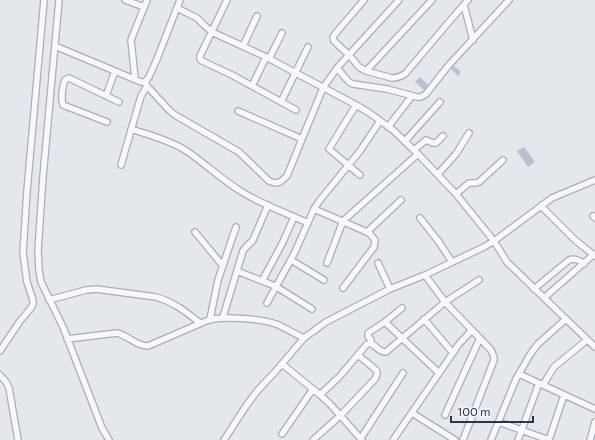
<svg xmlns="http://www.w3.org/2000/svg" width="595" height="440" font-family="Commissioner,sans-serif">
<rect width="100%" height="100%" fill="#e4e7ec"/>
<path fill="#bbc0ca" d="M454 66 461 72 458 76 451 69Z
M420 77 428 85 424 90 415 82Z
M524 147 535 162 528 167 517 151Z"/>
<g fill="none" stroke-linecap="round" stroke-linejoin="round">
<g stroke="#a9aeb7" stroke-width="8">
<path id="minor" d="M59 0 43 177 38 250 39 270 41 282 63 327 102 428 109 440
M125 0 144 7
M227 0 200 56V59L202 61 232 75 296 110
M364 0 335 34 333 37 334 41 349 55 359 67 366 71 392 78C397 78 400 77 405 74L448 23 468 0
M464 5 473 40
M177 8 197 18 204 25 212 32 266 57 356 105 368 112 393 130 418 154 456 194 494 241 507 262 595 347
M55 46 141 82H145L149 77 157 59 180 0
M243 46 257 16
M269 59 282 33
M337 68 349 82 353 84 387 89 417 97H421L426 94 448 66 509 0
M366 71 432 0
M135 79 131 40 147 0
M145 82 147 86 169 110 175 115 239 152 269 181 275 183 280 182 287 176 302 139 323 88 337 68 399 0
M252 86 266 57
M106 96 115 71
M281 102 308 47
M356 105 329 149 360 175
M238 111 302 139
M107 122 63 105C61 98 62 87 65 80L69 78 119 102
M388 127 412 96
M131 129C149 135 169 140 185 150 205 163 222 180 242 192 263 205 286 213 308 223
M405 141 440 102
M414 150 426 140 433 143H436L443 136
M121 165 141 96 147 86
M438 174 456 154 469 133
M456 194 469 183H476L479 182 503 160
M541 206 575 240 595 256
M314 209 367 232 370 234 375 240 374 247 343 288
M593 216 595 218
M420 218 439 242 452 262
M195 232 223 266
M367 232 401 200
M291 260 324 280
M327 263 343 221 418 154
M378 263 390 289
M237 271 275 286 312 309
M425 275 445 302 491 350 494 357V360L463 440
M262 281 282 244 294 217
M534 289 569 260C575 258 579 260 584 264
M544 298 593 255
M49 300 86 290 96 289 156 297C174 302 186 312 200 323
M267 303 294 254 314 209 320 200 360 151 380 121
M223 317 243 251C245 247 250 244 253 240L268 205
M210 319 218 280 236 227
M424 319 453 353
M385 322 439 373
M67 339 117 333C129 336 136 346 148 346L206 321C221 315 261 319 276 324 286 328 295 334 304 338
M370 343 371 340 368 336V333L385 322 402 308
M0 351 20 321 31 308 33 304V300L27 282 23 253 27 191 44 0
M282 364 319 394 330 404 362 440
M519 374 595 409
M0 375 6 382 9 388 18 440
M543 385 554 367 587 340
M320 395 340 376 367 344C375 341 376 352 386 352L445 302 479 280
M412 413 455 440
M445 415 480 338
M499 422 549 440 564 395
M282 434 313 389
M361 438 403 373
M224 440 246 406 258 390 275 372 304 338 326 322 355 307 390 289 425 275 484 247 494 241 552 198 595 180
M313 440 341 415 375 379C377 375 378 373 376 370L358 355
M393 440 459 344 472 330
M491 440 516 379 531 353 538 344 566 319
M518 440 539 383
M590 440 595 422"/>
</g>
<use href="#minor" stroke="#f7f8fa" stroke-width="5.5"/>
</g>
<path d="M451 416v6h82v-6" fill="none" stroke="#2b3445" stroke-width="2"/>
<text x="457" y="416" font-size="12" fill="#2b3445" stroke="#f4f6f9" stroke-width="3" paint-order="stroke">100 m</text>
</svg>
